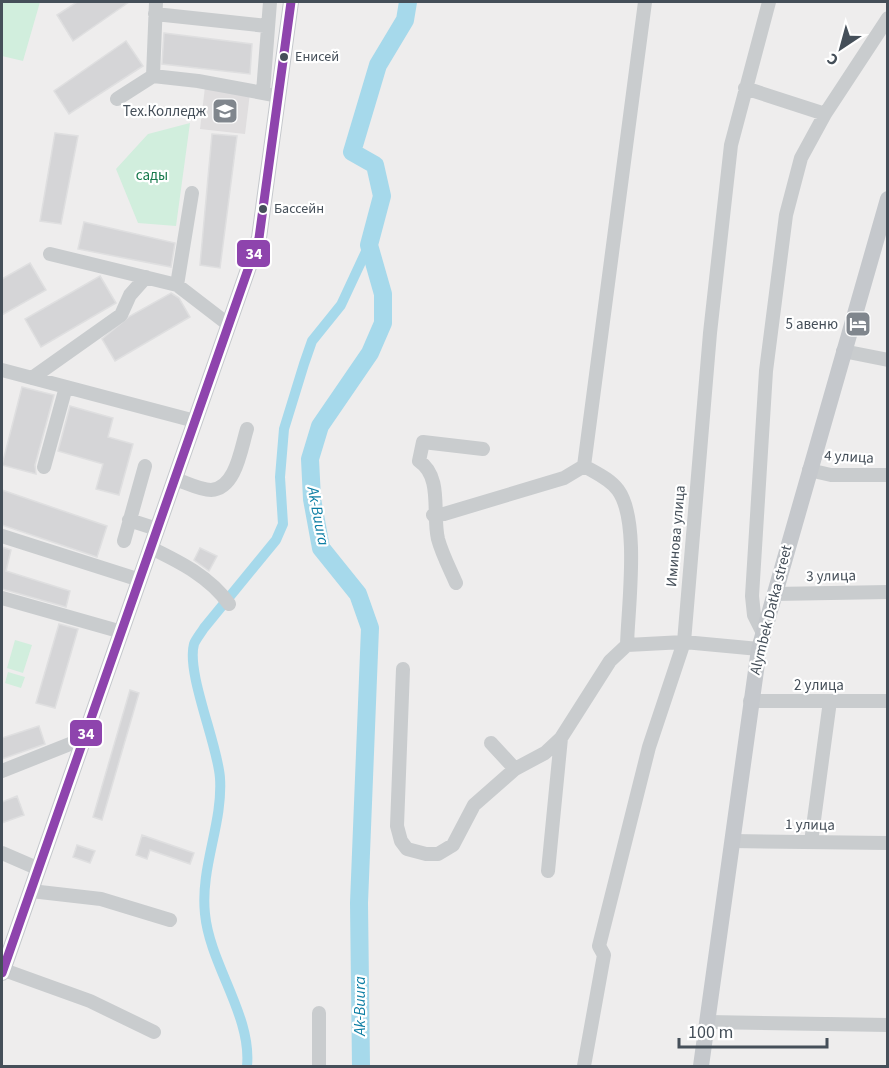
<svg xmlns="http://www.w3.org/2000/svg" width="889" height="1068" font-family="'Source Sans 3',sans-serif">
<rect width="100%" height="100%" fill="#eeeded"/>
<path fill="#e0dedf" d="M205 87 250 93 245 134 200 129Z"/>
<path fill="#d1eedd" d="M2 2H40L23 61 2 56Z
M190 123 176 226 138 223 116 169 148 134Z
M15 640 32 645 23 673 7 668Z
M8 672 25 677 21 688 5 683Z"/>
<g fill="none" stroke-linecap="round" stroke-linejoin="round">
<path stroke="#a6d9eb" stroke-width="10" d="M247 1066C252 1016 210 965 205 914 200 867 223 824 220 778 218 745 186 673 194 644 196 639 201 633 204 628L276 540 283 524 280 477 284 429 304 364 312 341 341 305 369 245"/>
<path stroke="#a6d9eb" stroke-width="18" d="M361 1066 359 903 370 628 358 594 321 548 312 499 310 459 320 426 370 353 383 323V294L369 245 382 196 375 165 352 152 378 65 405 20 408 2"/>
</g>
<path fill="#d5d5d7" stroke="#dfdfe0" stroke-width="1.5" d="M77 2H129L73 41 57 15Z
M164 33 252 44 250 74 162 64Z
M126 41 143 66 69 114 54 91Z
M55 133 78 136 61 224 40 221Z
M212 134 237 136 220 268 200 265Z
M84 222 175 243 171 267 78 249Z
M30 263 46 290 2 315V279Z
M100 276 116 303 41 347 25 319Z
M171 293 179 298 190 317 115 361 102 339 130 316Z
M22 387 54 395 35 465 36 474 2 465Z
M70 406 113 418 108 437 133 444 119 495 96 489 103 464 58 451Z
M2 490 107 526 97 557 2 525Z
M2 547 11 550 6 571 70 591 66 607 2 589Z
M200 548 217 556 209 571 194 560Z
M59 624 78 629 55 708 36 703Z
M130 690 139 693 102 820 93 817Z
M39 726 45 744 2 759V738Z
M17 796 24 815 2 823V802Z
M142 835 194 853 190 864 150 850 147 859 136 855Z
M77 845 95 851 90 863 73 857Z"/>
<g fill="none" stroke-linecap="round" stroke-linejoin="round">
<path stroke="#c9ccce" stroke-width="14" d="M155 14 267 26
M153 76 156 2
M745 88 825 114
M263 92 270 2
M117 99 153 76 198 81 279 96
M50 254 177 285 229 325
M177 285 192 193
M843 351 888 360
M2 370 195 421
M32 378 121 315 130 295 146 277
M44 467 66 387
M809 470 831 475H888
M175 479C185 482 200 490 211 490 236 489 241 448 247 429
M433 515 444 514 564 478 584 466
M129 520 157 529
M2 536 140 580
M124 541 145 466
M151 548C180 562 210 577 229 604
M456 583C450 569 442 554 438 539 432 514 443 477 419 461L423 442 483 449
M774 594 888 592
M2 598 122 632
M763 633 754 615 752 596 766 371 786 215 801 158 825 114 888 18
M627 645C628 607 640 520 618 490 610 479 596 473 584 466L645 2
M403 669 397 826 401 841 407 849 426 854H438L453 845 474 805 515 769 545 753 561 738 610 661 627 645 684 642 759 649
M750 701H888
M491 743 515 769
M2 771 85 738
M732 841 888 843
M811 842 830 701
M2 853 39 869
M548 871 561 738
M31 891 101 899 170 920
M4 970 90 1001 154 1032
M319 1013V1066
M708 1022 888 1025
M584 1066 604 955 599 946 649 747 684 642 710 333 731 145 769 2"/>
<path stroke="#c5c8cc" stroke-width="16" d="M2 973 259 238 291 2
M701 1066 759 649 888 199"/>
<g stroke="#fff" stroke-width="14">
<path id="bus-1" d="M2 973 259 238 291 2"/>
</g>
<use href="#bus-1" stroke="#8e44ad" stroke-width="9"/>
</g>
<defs>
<g id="university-square" transform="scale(1.35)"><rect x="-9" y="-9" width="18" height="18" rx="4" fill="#80868d" stroke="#fff"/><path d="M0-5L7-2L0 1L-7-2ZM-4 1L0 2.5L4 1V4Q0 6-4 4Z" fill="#fff"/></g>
<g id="hotel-square" transform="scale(1.35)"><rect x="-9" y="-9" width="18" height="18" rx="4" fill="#80868d" stroke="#fff"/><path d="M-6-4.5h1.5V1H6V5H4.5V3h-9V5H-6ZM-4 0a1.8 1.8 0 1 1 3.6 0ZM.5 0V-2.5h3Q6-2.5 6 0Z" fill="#fff"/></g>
</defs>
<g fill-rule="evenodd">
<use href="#university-square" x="225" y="111"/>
<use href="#hotel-square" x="858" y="324"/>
</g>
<g fill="#454f59" stroke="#fff" stroke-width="2">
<circle cx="284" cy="57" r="5"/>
<circle cx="263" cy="209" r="5"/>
</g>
<g text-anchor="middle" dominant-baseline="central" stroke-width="4.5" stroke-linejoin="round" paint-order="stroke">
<g font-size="14" fill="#454f59" stroke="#fff" text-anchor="start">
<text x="295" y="57">Енисей</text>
<text x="274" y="209">Бассейн</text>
</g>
<g font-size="15" fill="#454f59" stroke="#fff" text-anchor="end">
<text x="206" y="111">Тех.Колледж</text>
<text x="838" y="324">5 авеню</text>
</g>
<g font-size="15" fill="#17794c" stroke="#fff">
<text x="152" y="175">сады</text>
</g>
<g font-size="15" fill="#454f59" stroke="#fff">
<text transform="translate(849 457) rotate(3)">4 улица</text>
<text transform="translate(676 536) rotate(-85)">Иминова улица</text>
<text transform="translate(831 576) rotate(-1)">3 улица</text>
<text transform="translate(771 610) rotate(-76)">Alymbek Datka street</text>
<text x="819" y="685">2 улица</text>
<text transform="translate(810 825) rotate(1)">1 улица</text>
</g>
<g font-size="16" font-style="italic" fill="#0d7ea4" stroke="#fff">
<text transform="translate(318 516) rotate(79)">Ak-Buura</text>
<text transform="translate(360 1006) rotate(-90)">Ak-Buura</text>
</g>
</g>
<g stroke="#fff" stroke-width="2">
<rect x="236" y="239" width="35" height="29" rx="6" fill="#8e44ad"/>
<rect x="69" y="719" width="34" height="28" rx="6" fill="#8e44ad"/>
</g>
<g font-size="16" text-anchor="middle" font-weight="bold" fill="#fff">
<text x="254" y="259">34</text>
<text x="86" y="739">34</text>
</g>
<rect width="889" height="1068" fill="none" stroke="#454f59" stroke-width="6"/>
<g transform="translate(841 48) rotate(216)" stroke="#ffffff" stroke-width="4.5" paint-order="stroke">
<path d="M0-4.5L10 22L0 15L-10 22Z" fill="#454f59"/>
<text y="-9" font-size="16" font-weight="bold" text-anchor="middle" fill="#454f59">С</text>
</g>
<path d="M679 1038v9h148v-9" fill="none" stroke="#454f59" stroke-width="3"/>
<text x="688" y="1038" font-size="18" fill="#454f59" stroke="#ffffff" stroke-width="4.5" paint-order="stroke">100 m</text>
</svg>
